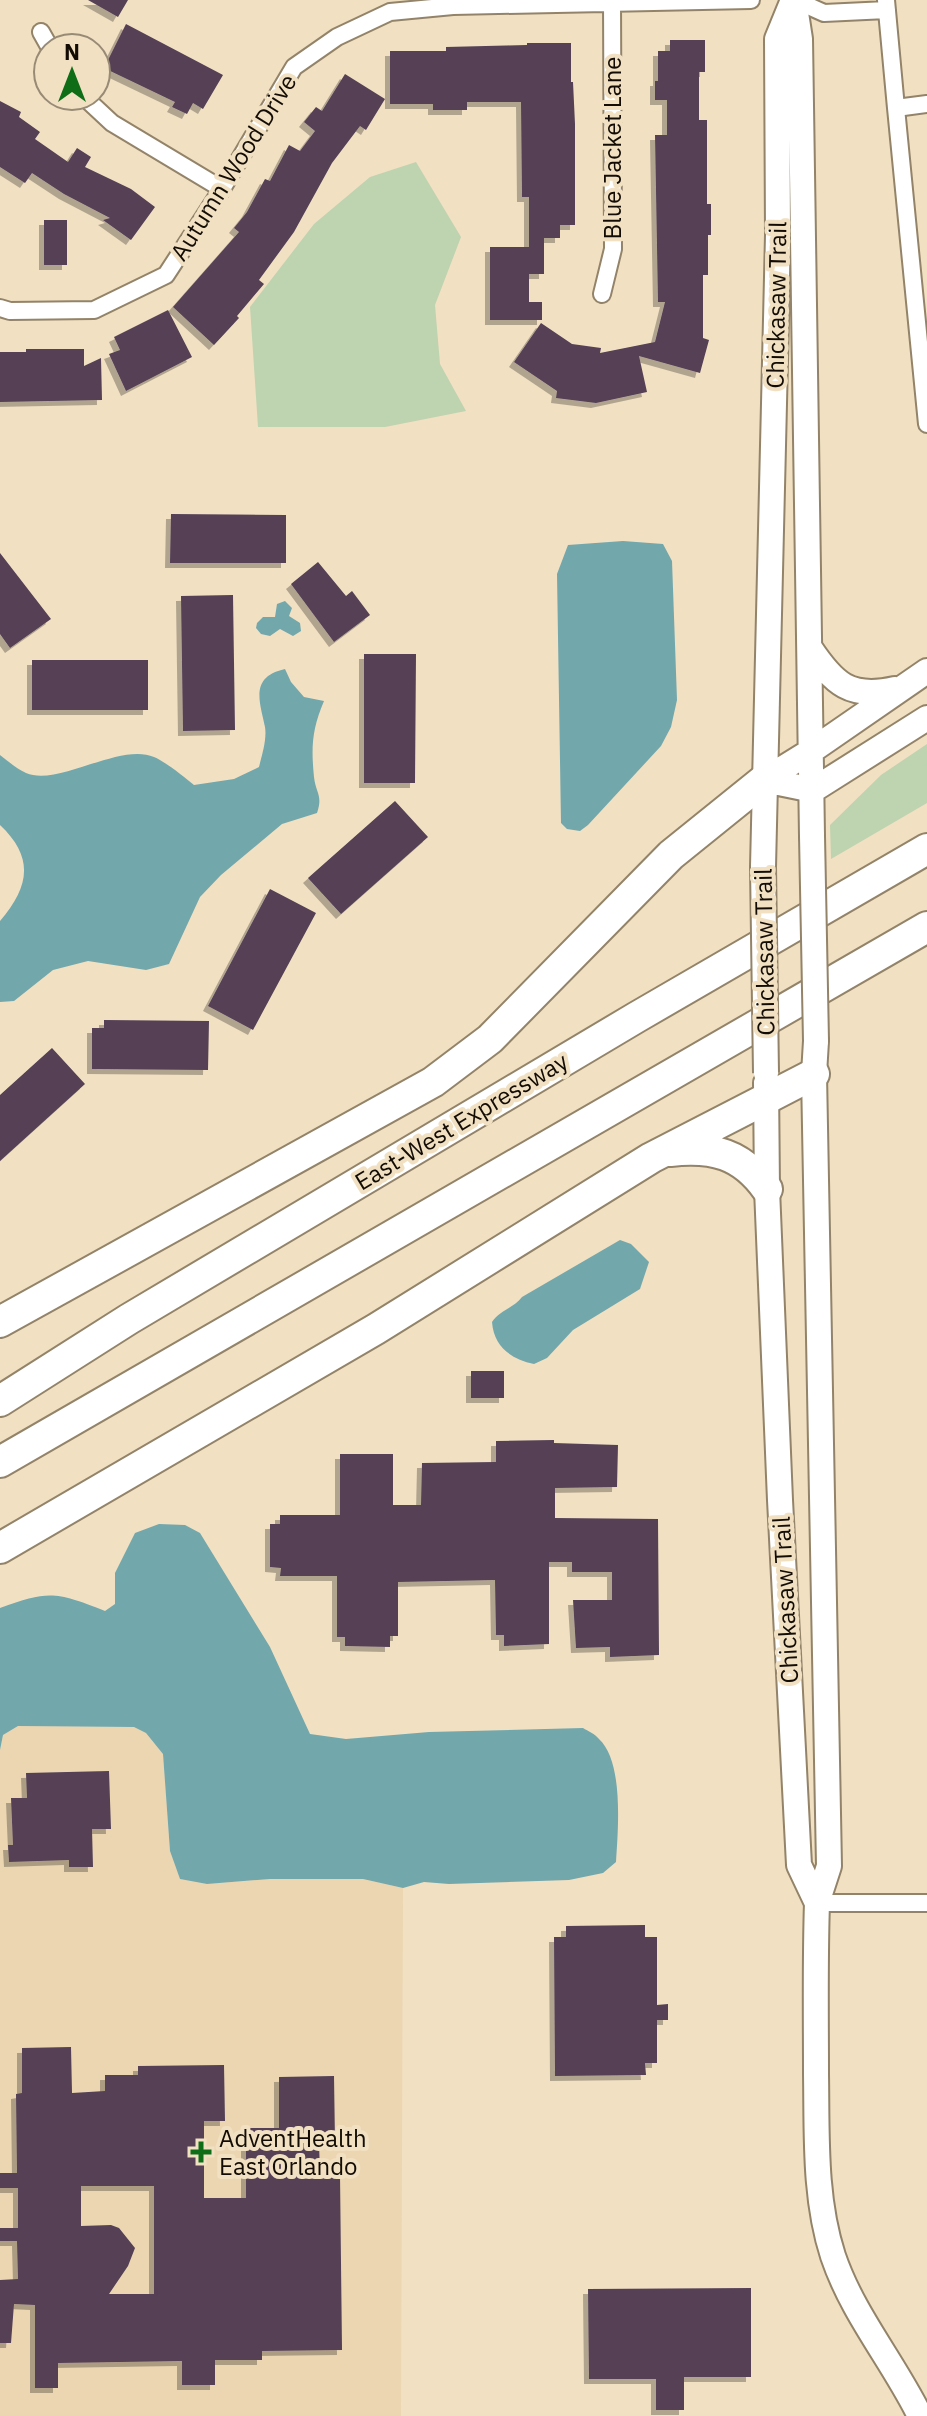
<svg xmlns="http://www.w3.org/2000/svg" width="927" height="2416" font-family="'IBM Plex Sans',sans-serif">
<defs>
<filter id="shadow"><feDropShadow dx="-5" dy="5" stdDeviation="0" flood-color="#0004"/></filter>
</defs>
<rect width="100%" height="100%" fill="#f1e0c2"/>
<path fill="#ebd6b1" d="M18 1726 134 1727 146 1733 163 1754 170 1851 180 1879 207 1884 270 1879H363L403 1888 401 2416H0V1750L3 1735Z"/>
<path fill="#bed3b0" d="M416 162 461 237 435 305 440 364 466 411 385 427H258L250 307 314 224 370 177Z
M927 744V803L831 859 830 825 881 775Z"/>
<path fill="#72a7ac" d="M623 541 663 544 672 561 677 700 671 727 661 746 588 825 580 831 567 829 561 823 557 574 568 545Z
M285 601 292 608 289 616 300 623 301 631 293 636 280 629 270 636 261 634 256 628 257 623 263 617H275L277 604Z
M285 669 291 682 304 697 324 701C312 729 311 747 314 777 316 794 323 795 317 813L282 824 221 875 200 897 169 964 146 970 88 961 53 970 14 1001 0 1002V921C29 887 35 858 0 825V755C8 761 17 769 26 773 58 787 120 742 154 757 166 762 184 777 194 785L234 779 259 767C262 755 267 739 265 727 260 702 249 677 285 669Z
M620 1240 631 1244 649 1262 640 1289 573 1330 547 1358 534 1364C511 1359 494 1347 492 1322 500 1310 514 1308 522 1297Z
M159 1524 185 1525 200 1533 270 1647 310 1734 346 1739 429 1732 583 1728C588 1731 595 1734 599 1739 624 1762 618 1830 616 1862L603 1873 569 1880 449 1884 424 1882 403 1888 363 1879H270L207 1884 180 1879 170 1851 163 1754 146 1733 134 1727 18 1726 3 1735 0 1750V1608C50 1590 56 1592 105 1611L115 1604V1573L135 1533Z"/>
<path fill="#544056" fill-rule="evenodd" filter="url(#shadow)" d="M88 0H128L118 17Z
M126 24 223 75 203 109 193 103 187 114 172 107 175 102 104 68Z
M670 40H705V72H699V120H707V204H711V235H708V275H703V338L709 340 700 373 639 356 647 392 596 403 556 398 557 391 514 362 541 323 572 344 601 348 600 353 655 342 665 302H658L655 135H667V100H655V81H658V51H670Z
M527 43H571V82H573L575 124V225H560V238H544V274H529V302H542V320H490V247H529V197H522L521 102H467V110H433V104H390V51H446V47L527 45Z
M345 74 385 99 366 130 360 126 332 163 294 232 259 280 264 284 237 316 239 318 214 345 173 307 239 232 234 228 247 212 265 179 270 181 289 145 300 151 315 131 304 122 316 107 322 111Z
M0 101 21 112 19 117 40 132 35 139 68 162 77 148 91 157 85 167 131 189 155 207 131 240 103 220 110 218 64 194 32 173 25 183 0 167Z
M44 220H67V265H44Z
M168 310 192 357 126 391 109 354 120 350 114 337Z
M26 349H84V366L101 358 102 400 0 402V352H26Z
M171 514 286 515V563H170Z
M0 553 51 619 10 648 0 634Z
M318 562 346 596 352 591 370 615 334 642 291 584Z
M233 595 235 730 183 731 181 596Z
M364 654H416L415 783H364Z
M32 660H148V710H32Z
M395 801 428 837 341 914 308 878Z
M270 889 316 913 253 1030 208 1006Z
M104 1020 209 1021 208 1070 92 1069V1028H104Z
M52 1048 85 1084 0 1161V1095Z
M471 1371H504V1398H471Z
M554 1440V1443L618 1445 617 1487 555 1488V1518L658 1519 659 1655 610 1657V1647L576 1648 573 1600H612V1572H572V1562H549V1644L504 1646V1635H496L495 1580 398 1582V1636H390V1647L345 1646V1637H337V1576H280L281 1568 270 1567V1524H280V1515H340V1454H393V1505H421L422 1463 496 1462V1441Z
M109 1771 111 1829H92L93 1867H69V1860L9 1862 8 1845H13L11 1798H27L26 1773Z
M645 1925V1937H657V2005L668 2004V2020H657V2063H645L646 2075 555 2076 554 1937H566V1926Z
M71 2047 72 2093 105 2091V2075H138V2066L224 2065 225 2121H204V2198H246V2128H279V2077L334 2076 335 2142H319L320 2174H340L342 2350 262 2351V2360H215V2385H182V2361L58 2363V2388H35V2305L14 2304 11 2343H0V2280L18 2279 17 2241H0V2228H18V2188H0V2173H17L16 2094 22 2093V2048ZM81 2186H154V2294H109L128 2266 135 2248 119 2228 111 2225 81 2226Z
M751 2288V2377H684V2410H656V2379H589L588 2289Z"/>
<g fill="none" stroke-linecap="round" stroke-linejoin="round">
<g stroke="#938368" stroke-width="20">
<path id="street" d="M795 0 824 13 887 10
M886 0 896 108
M41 32 50 48
M83 96 112 123 222 189
M927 104 896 108 927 424
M602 294 613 249 612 0
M0 308 10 311 94 310 166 275 222 189 294 67 337 37 390 12 453 6 751 0
M817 1903H927"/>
</g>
<g stroke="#938368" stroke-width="28">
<path id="secondary" d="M794 0 800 39 812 836
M810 648C834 684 850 699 895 689
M764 780 811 751 927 671
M764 780 813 790 927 718
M763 867 778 235 777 39 793 0
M816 1041 814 1074 829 1866 817 1903C815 1960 816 2017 816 2074 817 2134 814 2198 833 2256 853 2315 893 2361 920 2416
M766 1083 767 1189 780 1500 799 1865 817 1903"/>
</g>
<g stroke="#938368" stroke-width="34">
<path id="highway" d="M670 1151C713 1146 742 1154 767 1189
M0 1322 433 1082 490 1039 671 855 764 780
M0 1401 129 1319 637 1017 927 849
M0 1462 927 927
M0 1548 376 1329 651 1158 814 1074"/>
</g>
<use href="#street" stroke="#fff" stroke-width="16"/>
<use href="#secondary" stroke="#fff" stroke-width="24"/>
<use href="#highway" stroke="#fff" stroke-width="30"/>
<g stroke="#938368" stroke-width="28" stroke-linecap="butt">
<path id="secondary-bridge" d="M812 836 816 1041
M763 867 766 1073"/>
</g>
<use href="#secondary-bridge" stroke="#fff" stroke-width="24"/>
</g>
<path fill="#0f6d18" stroke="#f1e0c2" stroke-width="3" d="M197 2140h8v8h8v8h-8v8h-8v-8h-8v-8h8z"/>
<g text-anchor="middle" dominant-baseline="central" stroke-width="8" stroke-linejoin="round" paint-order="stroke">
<g font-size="24" fill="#120c04" stroke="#f1e0c2">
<text transform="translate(612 148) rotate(-90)">Blue Jacket Lane</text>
<text transform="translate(233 167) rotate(-58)">Autumn Wood Drive</text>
<text transform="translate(776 305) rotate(-89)">Chickasaw Trail</text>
<text transform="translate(764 952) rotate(-91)">Chickasaw Trail</text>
<text transform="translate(461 1121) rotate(-31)">East-West Expressway</text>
<text transform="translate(785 1600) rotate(-93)">Chickasaw Trail</text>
</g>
<g font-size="24" fill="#120c04" stroke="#f1e0c2" text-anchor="start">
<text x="219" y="2138">AdventHealth<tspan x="219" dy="28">East Orlando</tspan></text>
</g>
</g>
<g transform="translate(72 72)"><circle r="38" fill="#f1e0c2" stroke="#988b76" stroke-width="2"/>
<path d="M0-6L14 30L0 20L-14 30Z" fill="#0f6d18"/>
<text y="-12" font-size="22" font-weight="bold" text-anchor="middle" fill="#120c04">N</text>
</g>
</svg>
